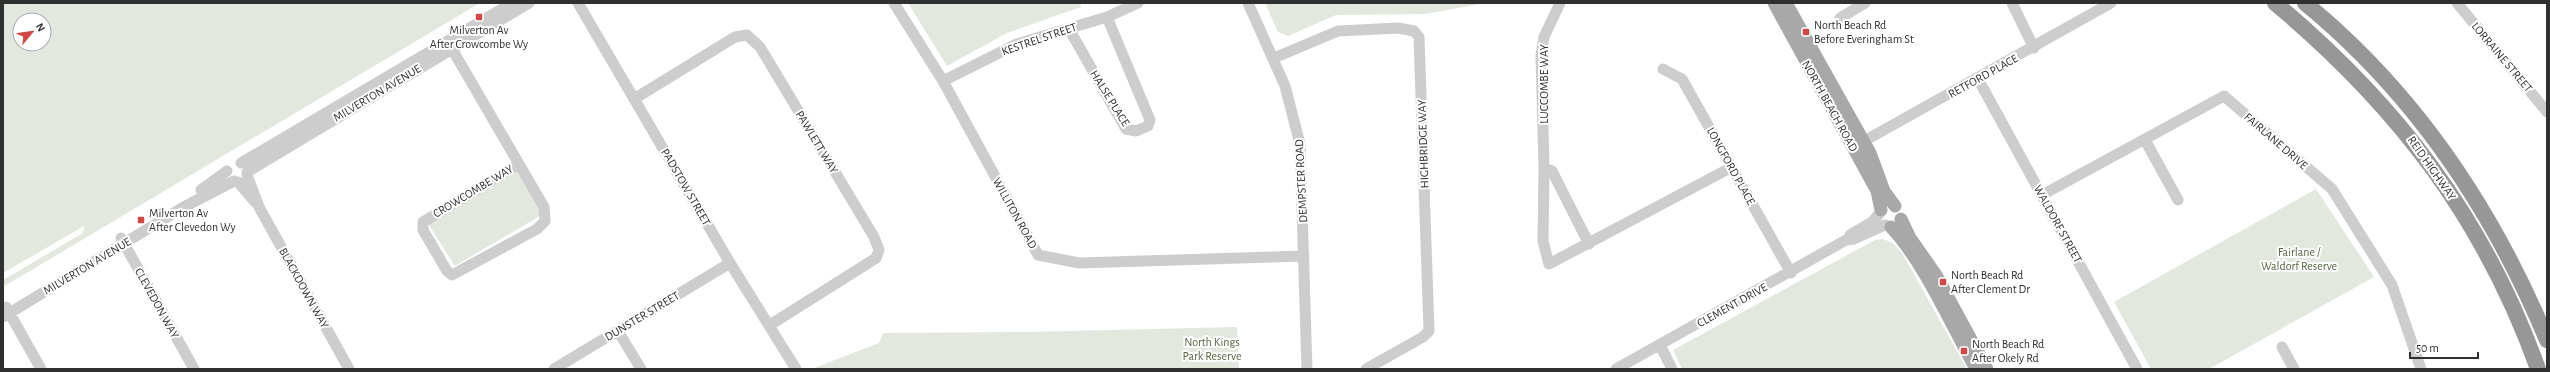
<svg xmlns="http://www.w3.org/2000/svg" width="2550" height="372" font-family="'Alegreya Sans',sans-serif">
<rect width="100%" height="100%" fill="#fff"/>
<path fill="#e2e8dd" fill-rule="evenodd" d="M3 3H480L3 287V280L83 233 84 226 3 273ZM20 20H44V44H20Z
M908 3H1080L1081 7 1007 33 947 66Z
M1265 3H1486L1425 14 1336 15 1288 36 1278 32Z
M514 167 543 214 455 266 427 222Z
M2316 189 2374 277 2209 369H2151L2114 302Z
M1883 239 1893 243 1902 253 1967 369H1682L1673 350 1875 240Z
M1237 327 1239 369 814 368 879 343 883 333 1027 332Z"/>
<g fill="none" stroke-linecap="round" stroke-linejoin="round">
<path stroke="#cdcdcd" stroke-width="11" d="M578 3 730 263 796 369
M894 3 943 81 1038 255 1079 263 1304 256
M1248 3 1285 86 1300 144 1307 369
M1560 3 1544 37 1541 55 1544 168 1552 171 1589 244
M2012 3 2034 48
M2457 3 2547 112
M1840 18 1865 3
M1069 29 1126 129 1136 131 1148 126 1150 120 1107 17
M448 41 452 49 544 207 545 221 537 229 452 275 447 271 423 230V222L519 164
M1274 58 1338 31 1398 28 1414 31 1419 37 1429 331 1423 337 1366 369
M1663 69 1682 79 1791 273
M1978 79 2137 369
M943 81 1017 44 1107 17 1138 3
M634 99 735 37 747 35 760 47 874 237 879 250 876 258 770 325
M2145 140 2178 200
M1857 145 2111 3
M241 163 512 3
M1544 168 1543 241 1549 264 1732 167
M247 172 529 3
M247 175 259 207 349 369
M238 182 255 202
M201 190 227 171
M2042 195 2224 96 2332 189 2392 285 2421 369
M1850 235 1872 222 1880 213
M121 238 194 369
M6 307 41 369
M3 317 182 208 234 181
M618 331 641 369
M1660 345 1672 369
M2282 347 2294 369
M554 369 730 263
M1616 369 1846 240 1854 239 1885 225"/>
<path stroke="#a8a8a8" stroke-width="13" d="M1774 3 1877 191 1881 210
M1786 3 1870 153 1884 191 1895 206
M1901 219 1910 238 1936 275 1987 369
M1891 227C1924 262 1952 326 1976 369"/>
<path stroke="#979797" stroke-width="16" d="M2275 3C2397 105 2484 218 2538 369
M2305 3C2415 93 2493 210 2547 340"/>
</g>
<g fill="#d04949" stroke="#fff" stroke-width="1.5">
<rect x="475" y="13" width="8" height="8" rx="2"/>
<rect x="1802" y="28" width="8" height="8" rx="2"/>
<rect x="137" y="216" width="8" height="8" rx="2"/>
<rect x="1939" y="278" width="8" height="8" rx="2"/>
<rect x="1960" y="347" width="8" height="8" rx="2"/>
</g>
<g text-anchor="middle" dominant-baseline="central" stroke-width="4" stroke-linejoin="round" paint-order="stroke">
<g font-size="12" fill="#303030" stroke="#fff" text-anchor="start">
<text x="1814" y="25">North Beach Rd<tspan x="1814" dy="14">Before Everingham St</tspan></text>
<text x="479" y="30" text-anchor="middle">Milverton Av<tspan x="479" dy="14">After Crowcombe Wy</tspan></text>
<text x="149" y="213">Milverton Av<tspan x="149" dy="14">After Clevedon Wy</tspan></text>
<text x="1951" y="275">North Beach Rd<tspan x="1951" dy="14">After Clement Dr</tspan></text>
<text x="1972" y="344">North Beach Rd<tspan x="1972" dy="14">After Okely Rd</tspan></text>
</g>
<g font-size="12" fill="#303030" stroke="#fff">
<text transform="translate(1039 39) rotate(-19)">KESTREL STREET</text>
<text transform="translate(2502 57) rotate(50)">LORRAINE STREET</text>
<text transform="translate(1983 76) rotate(-29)">RETFORD PLACE</text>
<text transform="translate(1544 84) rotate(-90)">LUCCOMBE WAY</text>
<text transform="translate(377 93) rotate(-31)">MILVERTON AVENUE</text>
<text transform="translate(1110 98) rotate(58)">HALSE PLACE</text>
<text transform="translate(1830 106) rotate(61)">NORTH BEACH ROAD</text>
<text transform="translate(2276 141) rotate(41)">FAIRLANE DRIVE</text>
<text transform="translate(817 142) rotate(59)">PAWLETT WAY</text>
<text transform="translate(1423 144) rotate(-92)">HIGHBRIDGE WAY</text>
<text transform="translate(1731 166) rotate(61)">LONGFORD PLACE</text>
<text transform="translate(2432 168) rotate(55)">REID HIGHWAY</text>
<text transform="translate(1301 181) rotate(-93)">DEMPSTER ROAD</text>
<text transform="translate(686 187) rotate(60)">PADSTOW STREET</text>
<text transform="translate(473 191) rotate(-31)">CROWCOMBE WAY</text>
<text transform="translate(1015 213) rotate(61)">WILLITON ROAD</text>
<text transform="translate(2058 224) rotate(61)">WALDORF STREET</text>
<text transform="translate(87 266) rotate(-31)">MILVERTON AVENUE</text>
<text transform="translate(304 288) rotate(61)">BLACKDOWN WAY</text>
<text transform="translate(157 303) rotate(61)">CLEVEDON WAY</text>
<text transform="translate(1732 305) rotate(-29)">CLEMENT DRIVE</text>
<text transform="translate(642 316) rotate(-31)">DUNSTER STREET</text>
</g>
<g font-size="12" fill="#516742" stroke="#fff">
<text x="2299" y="252">Fairlane /<tspan x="2299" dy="14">Waldorf Reserve</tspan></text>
<text x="1212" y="342">North Kings<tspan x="1212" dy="14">Park Reserve</tspan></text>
</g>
</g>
<rect width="2550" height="372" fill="none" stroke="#303030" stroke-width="8"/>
<g transform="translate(32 32) rotate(61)"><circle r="19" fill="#ffffff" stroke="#acacac"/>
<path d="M0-3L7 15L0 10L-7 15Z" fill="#d04949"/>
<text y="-6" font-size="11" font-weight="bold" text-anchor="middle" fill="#303030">N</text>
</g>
<path d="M2410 352v6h68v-6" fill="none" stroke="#303030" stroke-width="2"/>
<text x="2416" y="352" font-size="12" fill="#303030" stroke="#ffffff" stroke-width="3" paint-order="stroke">50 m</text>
</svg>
